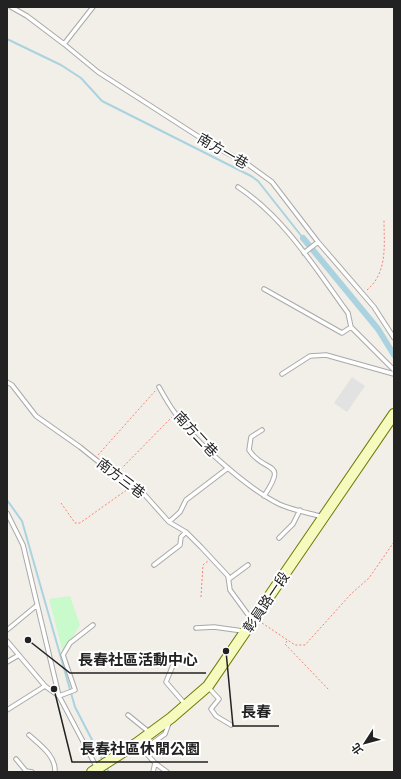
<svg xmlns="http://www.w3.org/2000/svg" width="401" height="779" font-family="Jost,'Noto Sans TC',sans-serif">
<rect width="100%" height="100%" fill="#f2efe9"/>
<path fill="#c8facc" d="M70 596 80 625 63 653 49 599Z"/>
<path fill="#e2e2e2" d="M352 377 365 386 347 412 334 403Z"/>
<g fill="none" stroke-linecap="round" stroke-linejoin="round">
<path stroke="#aad3df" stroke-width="2" d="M7 39 61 65 81 78 102 101 251 176 258 181 303 238
M7 500 22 521 75 707 103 761
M106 767 109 772"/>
<path stroke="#aad3df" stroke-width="6" d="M303 238 378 329 394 355"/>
<g stroke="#a9a9a9" stroke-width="5.5">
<path id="lane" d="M11 7 27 16 64 44 98 72 210 144 246 163 272 182 318 242 374 307 394 338
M64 44 93 7
M238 187C285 218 315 268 348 313L351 327 394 370
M304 253 318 242
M264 289 342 333 351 327
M282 374 310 356 326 355 394 374
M7 382 12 385 36 416 80 447 115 475 133 485 144 494 169 522 186 532 201 547 228 576 230 590 252 620
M159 387C164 396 169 405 175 413 195 442 247 488 279 504 292 510 309 513 323 517
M262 430 251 437 249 450C264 474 289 459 264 496
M7 513 23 545 59 696 97 768
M169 522 180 512 186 500 228 468
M279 538 293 524 300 510
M154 565 180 545 181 537 186 532
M229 579 248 565
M196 628 214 627 243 631
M7 630 36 606
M7 641 45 686 59 696 75 690 63 655 70 643 93 625
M176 658 166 682 185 704
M7 662 19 655
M208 687 219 699 211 709 216 716 231 725
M7 710 45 686
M128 715 149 732
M29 735C40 745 56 756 55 772
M16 759 26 771 32 772
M153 772 155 763
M167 772 155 763 143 750 165 734 169 723"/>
</g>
<g stroke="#707d05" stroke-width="12">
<path id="secondary" d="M92 772 137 743 171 718 208 686 394 414"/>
</g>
<path stroke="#fa8072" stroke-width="1" stroke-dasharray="2 2" stroke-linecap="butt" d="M367 290C388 272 384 245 384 220
M98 455 156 390
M118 472 172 417
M61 503 75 523H80L128 489
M201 597 203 565 208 561
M262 623 295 645H305L351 594 369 578 394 542
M287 641 285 644 329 690"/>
<use href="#lane" stroke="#fff" stroke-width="3.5"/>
<use href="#secondary" stroke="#f7fabf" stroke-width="10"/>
</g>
<g text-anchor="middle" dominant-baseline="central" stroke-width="4" stroke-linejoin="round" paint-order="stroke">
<g font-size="14" fill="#222" stroke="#fff">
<text transform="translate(223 151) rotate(30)">南方一巷</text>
<text transform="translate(196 434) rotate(47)">南方二巷</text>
<text transform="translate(121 478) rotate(37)">南方三巷</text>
<text transform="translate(266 602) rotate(-56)">彰員路一段</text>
</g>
</g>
<path fill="none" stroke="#222" stroke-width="1.5" d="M28 640L70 673H206M226 651L233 726H279M54 689L72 762H208"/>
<g fill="#222" stroke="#fff" stroke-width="1.5">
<circle cx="28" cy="640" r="4"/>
<circle cx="226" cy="651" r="4"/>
<circle cx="54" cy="689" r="4"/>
</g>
<g font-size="15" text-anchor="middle" font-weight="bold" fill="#222" stroke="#fff" stroke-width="4" stroke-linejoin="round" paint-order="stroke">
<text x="138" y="665">長春社區活動中心</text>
<text x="256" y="717">長春</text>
<text x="140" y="754">長春社區休閒公園</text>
</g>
<rect width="401" height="779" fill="none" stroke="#222222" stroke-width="16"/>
<g transform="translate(365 743) rotate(234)" stroke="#ffffff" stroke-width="3" paint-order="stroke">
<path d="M0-3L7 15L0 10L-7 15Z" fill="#222222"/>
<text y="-6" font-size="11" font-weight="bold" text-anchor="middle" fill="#222222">北</text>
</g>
</svg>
